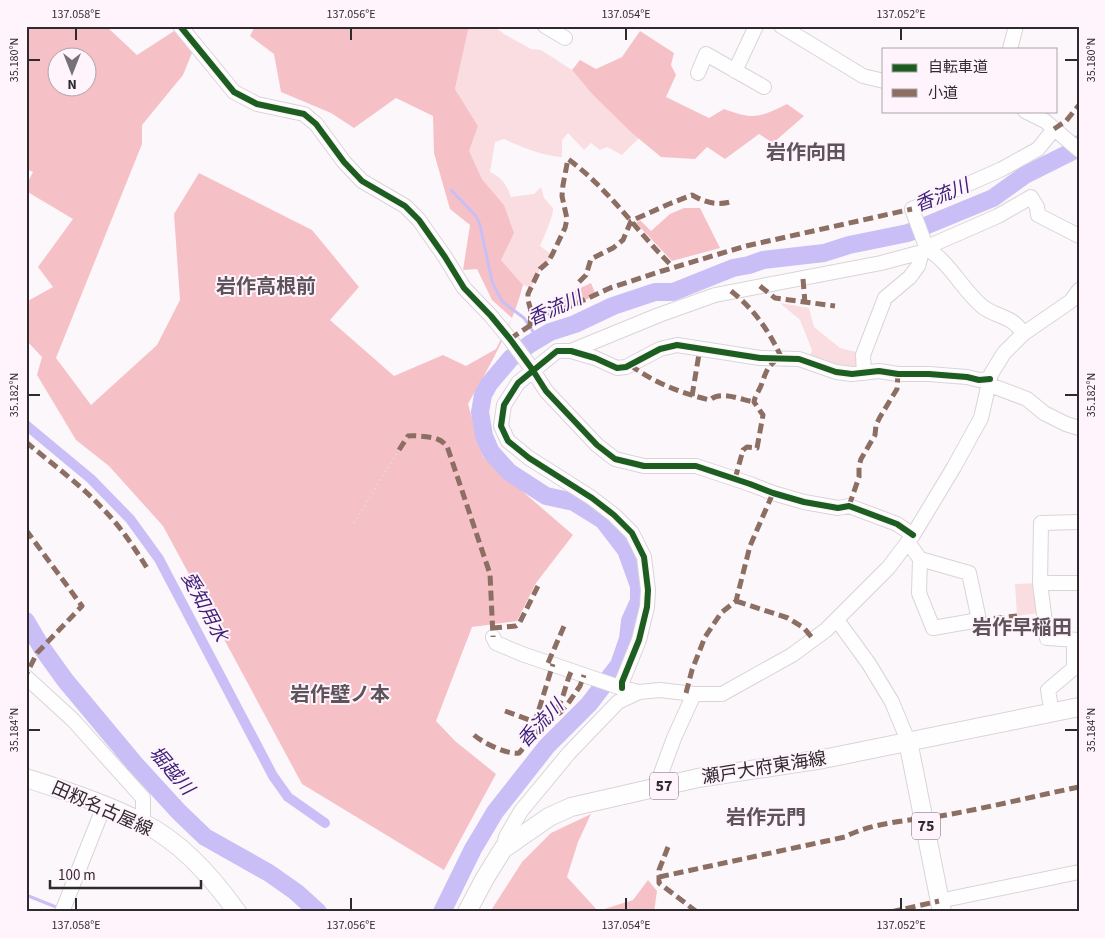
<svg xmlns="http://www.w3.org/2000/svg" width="1105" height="938" font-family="'Source Sans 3','Noto Sans JP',sans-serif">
<rect width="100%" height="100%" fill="#fcf7fb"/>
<path fill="#f9dde0" d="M469 26H494L504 34 531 49 541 50 572 70 592 94 639 138 622 155 607 147 600 150 591 143 584 150 568 133 562 140V157C545 157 519 146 504 139L495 142 490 172C502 178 507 185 511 197L534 194 541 187 544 198 553 208C554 215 544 237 540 246L552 255 548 262 540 269 531 288 523 285 501 260 504 205 482 179 468 150 478 126 455 89Z
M780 303 809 308 814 327 840 348 860 353V369L809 358 812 350 800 320Z
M1037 583 1038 613 1017 616 1015 584Z"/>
<path fill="#f6c1c6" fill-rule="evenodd" d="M26 26H106L137 55 174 31 192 53 183 75 142 125V144L56 358 91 405 157 345 180 300 174 214 199 173 312 230 359 287 330 320 394 376 443 355 466 366 496 349 512 318 492 300 477 269 463 270 470 225 450 209 434 153 433 116 396 98 354 128 331 113 281 92 274 54 250 36 255 26H469L455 89 478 126 469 151 482 179 504 205 514 233 501 260 523 285C512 327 490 366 468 404L483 457 573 535 536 583 517 621 472 627 436 721 455 741 496 774 444 870 302 784 163 526 109 466 76 440 37 375 42 357 26 340V302L53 287 38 267 73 219 26 191V186L33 172 26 169ZM58 58H88V88H58Z
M640 31 674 53 671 65 676 75 666 97 709 118 724 109C754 120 758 118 787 104L804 116 773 143 759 134 725 159 707 147 695 159 661 157 632 133 592 94 572 70 580 60 596 69 622 57Z
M684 208H700L720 248 672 261 636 223 640 220 651 231 670 214Z
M591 283 596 295 549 317 545 311 570 293Z
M591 814 578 842 567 877 598 911 633 900 648 880 657 891 654 912H490L522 862 551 833Z"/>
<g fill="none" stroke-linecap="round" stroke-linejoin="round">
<path stroke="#cabef7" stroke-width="3" d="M451 190 476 216 480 225 492 281 497 292 503 302 524 318 538 339
M26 895 61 909"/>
<path stroke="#cabef7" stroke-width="10" d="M26 425 91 479 130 519 159 559 273 776 288 797 325 823"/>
<path stroke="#cabef7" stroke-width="18" d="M26 621 42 648 65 680 135 764 179 812 205 837 269 873 296 892 318 912
M442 912 473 849 495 812 547 746 589 704 619 665 628 639 630 621 639 601V586L626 550 603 520 574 502 546 496 509 472 491 452 484 436 480 412 483 395 489 384 511 358 530 344 550 332 575 324 613 306 655 292H673L733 268 749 265 763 260 824 253 849 245 908 233 993 198 1025 175 1071 152 1079 144"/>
<g stroke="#d9d4d8" stroke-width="16">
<path id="minor" d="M180 26 234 92 257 104 304 114 316 124 344 162 362 181 405 206 419 220 445 257 464 288 491 316 510 339 532 369 546 391 597 445 615 459 644 466H696L750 484 773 493 804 502 838 508 849 506 897 524 913 535
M545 26 565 38
M781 26 863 76 884 81
M1010 49 1016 26
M735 71 756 26
M698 73 706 54 764 87
M1025 111 1045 121 1079 150
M1023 334C1014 316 998 318 983 307 963 291 949 261 927 249L912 209 1002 169 1038 149 1054 129
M571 351 659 315 715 295 881 263 922 252 934 244 998 216 1031 197 1037 207 1038 215 1079 236
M864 373 863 355 885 298 910 277 918 266 922 252
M990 385 1027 399 1044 413 1066 424 1079 428
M1079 522 1041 523 1040 583 1047 638 1079 640
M908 542 920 559 969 573 979 620 933 628 919 593 920 559
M1040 583H1079
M837 620 869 664 892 702 908 741
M493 637 496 643 522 654 622 688 639 692 660 690 694 694H722L792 655 826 630 889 567 913 535 954 467 981 418 991 374 1004 353 1023 334 1071 301 1079 290
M26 677 73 720 143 798V823
M622 688V682L639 640 647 607 648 590 644 557 632 533 614 515 592 498 529 458 508 441 501 426 504 405 518 383 557 351H571L595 358 617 368 626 367 660 349 677 345 760 358 799 359 836 372 852 374 879 371 898 374H929L967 377 979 380 990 379
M1052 713 1048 690 1074 668V640
M656 787 674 738 694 694
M503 849 506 837 521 811 569 753 618 702 639 692
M939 901 1079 872
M62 912 104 806"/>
</g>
<g stroke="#d9d4d8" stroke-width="20">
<path id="major" d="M908 741 942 912
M26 778C66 791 107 804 143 823 181 842 213 878 237 912
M467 912 485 878 503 849 549 817 571 807 698 778 823 759 1079 707"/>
</g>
<path stroke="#dfdedf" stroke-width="2" stroke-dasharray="1 4" stroke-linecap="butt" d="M354 523 399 450"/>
<use href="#minor" stroke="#fffefe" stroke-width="14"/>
<use href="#major" stroke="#fffefe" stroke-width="18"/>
<path stroke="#8d6e63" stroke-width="5" stroke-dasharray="10 5" stroke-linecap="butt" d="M1054 129 1066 121 1079 105
M803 279 805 303
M579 282 586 275 591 259 613 248 623 240 631 221 669 204 692 195C706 203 718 206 734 201
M760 286 775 298 835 306
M731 291C754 309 770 332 782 359
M530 326 531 311 528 300V294L540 269 548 262 552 255 565 228 567 219 562 196 563 185 568 159C610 190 636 231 673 267
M510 339 534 323 610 288 662 271 746 246 912 209
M630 365C655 383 680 393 710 400 720 390 742 400 754 402
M692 396 700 348
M26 442C52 464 80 484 103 509 120 526 134 547 147 568
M399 450 408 436C413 435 432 437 437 439 441 440 444 443 447 446L490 574 493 637
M735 479 743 450 747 447 757 448 763 415 754 402C755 395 760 390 762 383 767 369 767 368 778 358
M849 506 859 477V466L861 459 875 435 876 425 880 417 897 389 898 374
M26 530 82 606 37 653 26 675
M736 601 788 618 804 628 814 640
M979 620 1017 616
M492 628 516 626 519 624 538 586
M548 663 565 624
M686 693 692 670 705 637 721 613 736 601 750 546 773 493
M556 709C565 698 565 683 572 670
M505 711 535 722 553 664
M474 735C483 743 508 755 519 753L546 722 561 712 569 702 580 686 584 675
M668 847 659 870V883L697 912
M659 877 845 837C872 822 916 820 946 815 991 807 1035 796 1079 787
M891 912 939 901"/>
<g stroke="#fff4fc" stroke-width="9">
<path id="cycleway" d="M180 26 234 92 257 104 304 114 316 124 344 162 362 181 405 206 419 220 445 257 464 288 491 316 510 339 532 369 546 391 597 445 615 459 644 466H696L750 484 773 493 804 502 838 508 849 506 897 524 913 535
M622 688V682L639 640 647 607 648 590 644 557 632 533 614 515 592 498 529 458 508 441 501 426 504 405 518 383 557 351H571L595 358 617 368 626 367 660 349 677 345 760 358 799 359 836 372 852 374 879 371 898 374H929L967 377 979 380 990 379"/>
</g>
<use href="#cycleway" stroke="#1b5e20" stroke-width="6"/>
</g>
<path fill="none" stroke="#2f2a2e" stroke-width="2" d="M76 28V40M351 28V40M626 28V40M901 28V40M28 60H40M1065 60H1078M28 395H40M1065 395H1078M28 730H40M1065 730H1078M76 898V910M351 898V910M626 898V910M901 898V910"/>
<g text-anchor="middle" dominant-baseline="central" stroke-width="4" stroke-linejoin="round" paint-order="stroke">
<g fill="#fff4fc" stroke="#6d676c" stroke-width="1">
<rect x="650" y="772.5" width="28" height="27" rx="4"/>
<rect x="912" y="812.5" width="28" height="27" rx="4"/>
</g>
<g font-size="16" font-weight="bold" fill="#2f2a2e">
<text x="664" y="786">57</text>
<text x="926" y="826">75</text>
</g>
<g font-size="18" fill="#2f2a2e" stroke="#fff4fc">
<text transform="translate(764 768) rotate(-9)">瀬戸大府東海線</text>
<text transform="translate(102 809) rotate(24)">田籾名古屋線</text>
</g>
<g font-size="19" font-style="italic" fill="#3b1e77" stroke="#fff4fc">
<text transform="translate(942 196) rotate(-22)">香流川</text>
<text transform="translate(555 309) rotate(-24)">香流川</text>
<text transform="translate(204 607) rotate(62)">愛知用水</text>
<text transform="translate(541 724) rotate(-47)">香流川</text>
<text transform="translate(171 771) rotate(49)">堀越川</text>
</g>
<g font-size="20" font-weight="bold" fill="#5e535b" stroke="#fff4fc">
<text x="806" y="153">岩作向田</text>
<text x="266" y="287">岩作高根前</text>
<text x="1022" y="628">岩作早稲田</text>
<text x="340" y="695">岩作壁ノ本</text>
<text x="766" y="818">岩作元門</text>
</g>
</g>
<rect width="1105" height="938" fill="none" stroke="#fff4fc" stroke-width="55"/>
<rect x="882" y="48" width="175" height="65" fill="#fff4fc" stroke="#aca3aa"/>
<rect x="892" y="64" width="25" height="8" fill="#1b5e20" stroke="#aca3aa"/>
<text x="928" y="72" font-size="15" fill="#2f2a2e">自転車道</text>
<rect x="892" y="89" width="25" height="8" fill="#8d6e63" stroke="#aca3aa"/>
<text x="928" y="98" font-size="15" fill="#2f2a2e">小道</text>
<g transform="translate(72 72) rotate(180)"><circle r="24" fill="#fff4fc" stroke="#aca3aa"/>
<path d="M0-4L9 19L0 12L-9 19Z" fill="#777276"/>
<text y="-8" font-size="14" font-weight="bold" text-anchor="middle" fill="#2f2a2e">N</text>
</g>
<path d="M50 880v8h151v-8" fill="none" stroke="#2f2a2e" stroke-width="2.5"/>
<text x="58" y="880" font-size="15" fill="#2f2a2e" stroke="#fff4fc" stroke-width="4" paint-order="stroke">100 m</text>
<rect x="28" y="28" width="1050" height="882" fill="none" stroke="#2f2a2e" stroke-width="2"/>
<g font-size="12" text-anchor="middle" fill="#2f2a2e">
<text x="76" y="18">137.058°E</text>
<text x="351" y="18">137.056°E</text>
<text x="626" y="18">137.054°E</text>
<text x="901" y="18">137.052°E</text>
<text transform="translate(1091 60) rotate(-90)" y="4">35.180°N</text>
<text transform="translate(14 60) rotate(-90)" y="4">35.180°N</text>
<text transform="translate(1091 395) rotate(-90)" y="4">35.182°N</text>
<text transform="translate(14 395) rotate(-90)" y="4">35.182°N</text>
<text transform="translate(1091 730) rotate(-90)" y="4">35.184°N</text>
<text transform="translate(14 730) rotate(-90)" y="4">35.184°N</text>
<text x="76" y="929">137.058°E</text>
<text x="351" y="929">137.056°E</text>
<text x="626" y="929">137.054°E</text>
<text x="901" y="929">137.052°E</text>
</g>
</svg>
